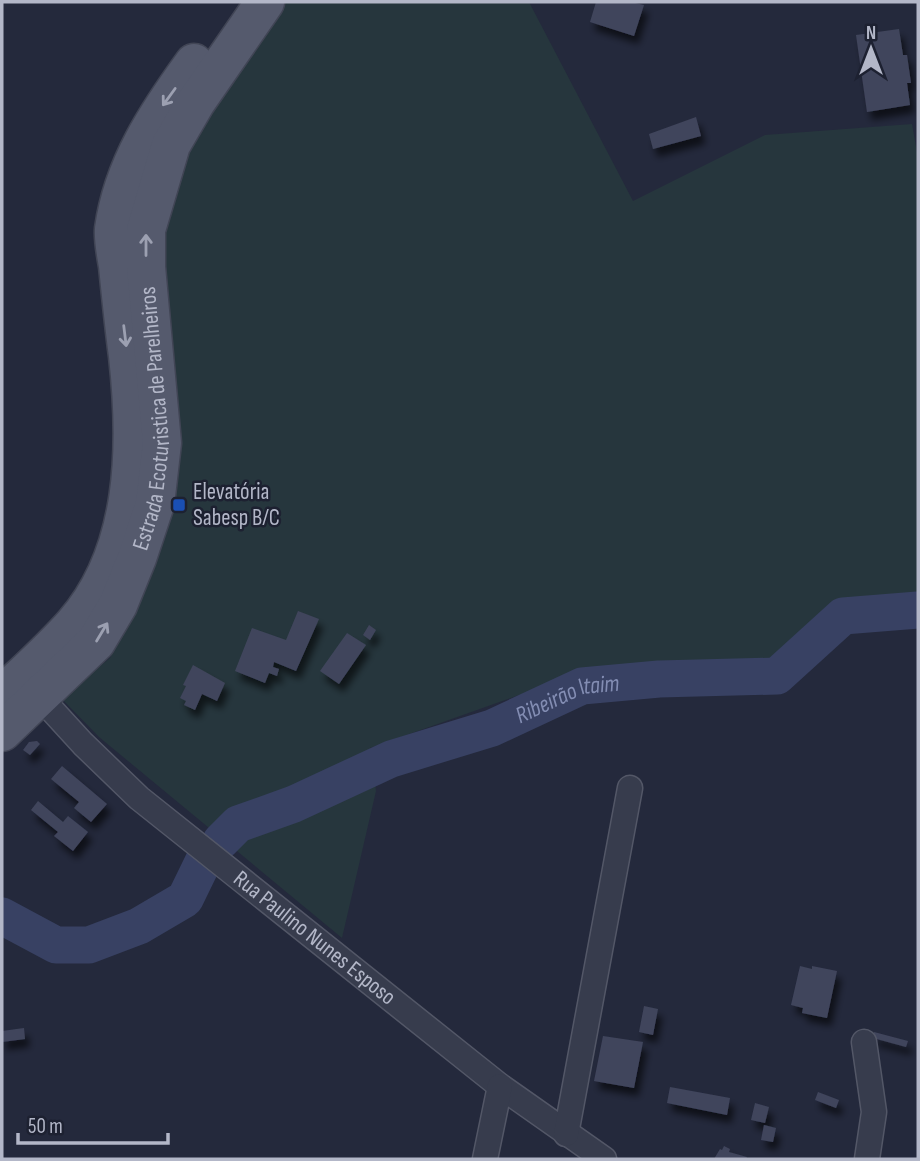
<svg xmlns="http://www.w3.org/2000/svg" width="920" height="1161" font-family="'Sofia Sans Condensed',sans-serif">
<defs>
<filter id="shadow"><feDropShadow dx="4.5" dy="8" stdDeviation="3.5" flood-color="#0009"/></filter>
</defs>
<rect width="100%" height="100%" fill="#24293c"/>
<path fill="#26363d" d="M285 2H529L633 201 765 135 912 124 918 158V594L839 599 773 661 578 674 370 748 376 791 342 938 99 737 61 698 110 658 133 612 156 239 186 153 209 109Z"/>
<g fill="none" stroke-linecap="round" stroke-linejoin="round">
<g stroke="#384163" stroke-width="37">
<path id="s1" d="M221 841 238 824 294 804 391 759 492 728 582 686 659 679 777 676 843 616 918 610"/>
<path d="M2 916 56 945H89L139 926 185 899 204 860"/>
</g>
</g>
<path fill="#40455c" filter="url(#shadow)" d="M596 2H631L644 5 634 36 590 22Z
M899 29 903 55H907L911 83H907L910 105 867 112 856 35Z
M696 117 701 136 653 149 649 134Z
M298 611 319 619 296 671 274 662 273 667 279 669 277 676 269 673 265 683 235 671 252 628 286 640Z
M369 625 376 630 370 640 363 635Z
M347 633 366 645 339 684 320 671Z
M193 665 225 683 217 701 202 694 195 710 184 705 186 701 180 698 186 686 183 685Z
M37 741 40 744 30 755 23 750 29 742Z
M62 766 107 804 91 822 74 808 79 802 51 779Z
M38 801 63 822 68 816 88 832 73 851 54 836 58 832 31 810Z
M800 966 812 969V966L837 971 827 1018 802 1013 803 1008 791 1005Z
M644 1006 658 1009 653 1035 639 1032Z
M24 1028 25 1039 2 1042V1031Z
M874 1032 908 1041 906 1047 873 1038Z
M603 1036 643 1042 634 1088 594 1081Z
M670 1087 730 1098 727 1115 667 1103Z
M818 1092 839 1100 836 1108 815 1100Z
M755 1103 769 1107 765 1123 751 1120Z
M764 1125 776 1128 773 1142 761 1140Z
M724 1146 730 1149 729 1152 747 1157 746 1159H714L720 1149 722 1150Z"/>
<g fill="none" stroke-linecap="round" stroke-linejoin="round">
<g stroke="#535767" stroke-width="27">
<g id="street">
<path id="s2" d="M40 697 83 744 139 798 500 1086 604 1159"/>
<path d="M864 1042 874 1112 867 1159"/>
<path d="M566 1134 630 788"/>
<path d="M485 1159 500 1086"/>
</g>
</g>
<g stroke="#414555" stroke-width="41">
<g id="primary">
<path d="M2 695C26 672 52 649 74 624 137 552 138 446 128 356 124 326 121 296 118 266 116 254 113 240 114 229 123 165 157 114 194 63"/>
<path id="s3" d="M2 732 96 642 118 605 137 558 155 504 162 443 146 267V230L171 145 196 102 265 2"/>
</g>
</g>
<use href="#street" stroke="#373c4d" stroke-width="24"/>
<use href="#primary" stroke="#555a6d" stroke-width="38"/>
</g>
<defs><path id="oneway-shaft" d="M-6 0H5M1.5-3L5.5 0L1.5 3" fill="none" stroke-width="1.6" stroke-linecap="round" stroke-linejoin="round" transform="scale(1.75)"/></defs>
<g stroke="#9ca0b1">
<use href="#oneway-shaft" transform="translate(169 97) rotate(126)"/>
<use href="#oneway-shaft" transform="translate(146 245) rotate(-90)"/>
<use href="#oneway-shaft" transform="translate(125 336) rotate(83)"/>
<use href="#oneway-shaft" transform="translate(102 632) rotate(-59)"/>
</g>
<rect fill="#1a4fb4" stroke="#1d2131" stroke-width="2.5" x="172" y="498" width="14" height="14" rx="3.5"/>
<g text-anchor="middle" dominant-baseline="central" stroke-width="5" stroke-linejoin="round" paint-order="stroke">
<g font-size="23" fill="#b3b7c8" stroke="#1d2131">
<text stroke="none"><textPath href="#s3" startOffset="366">Estrada Ecoturistica de Parelheiros</textPath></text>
<text stroke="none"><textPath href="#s2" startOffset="366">Rua Paulino Nunes Esposo</textPath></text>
</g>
<g font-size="23" fill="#b3b7c8" stroke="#1d2131" text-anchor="start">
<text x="193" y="492">Elevatória<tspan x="193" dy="26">Sabesp B/C</tspan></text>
</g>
<g font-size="24" font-style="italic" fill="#838db3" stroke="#1d2131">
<text stroke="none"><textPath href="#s1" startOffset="378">Ribeirão Itaim</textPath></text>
</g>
</g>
<rect width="920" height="1161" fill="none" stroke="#b3b7c8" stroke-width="7"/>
<g transform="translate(871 49)" stroke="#1d2131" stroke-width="5" paint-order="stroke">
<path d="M0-5L12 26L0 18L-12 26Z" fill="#b3b7c8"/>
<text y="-10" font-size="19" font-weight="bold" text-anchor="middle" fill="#b3b7c8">N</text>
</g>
<path d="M18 1133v10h150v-10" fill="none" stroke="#b3b7c8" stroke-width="3.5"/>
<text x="28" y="1133" font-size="21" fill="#b3b7c8" stroke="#1d2131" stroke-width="5" paint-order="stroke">50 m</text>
</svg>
